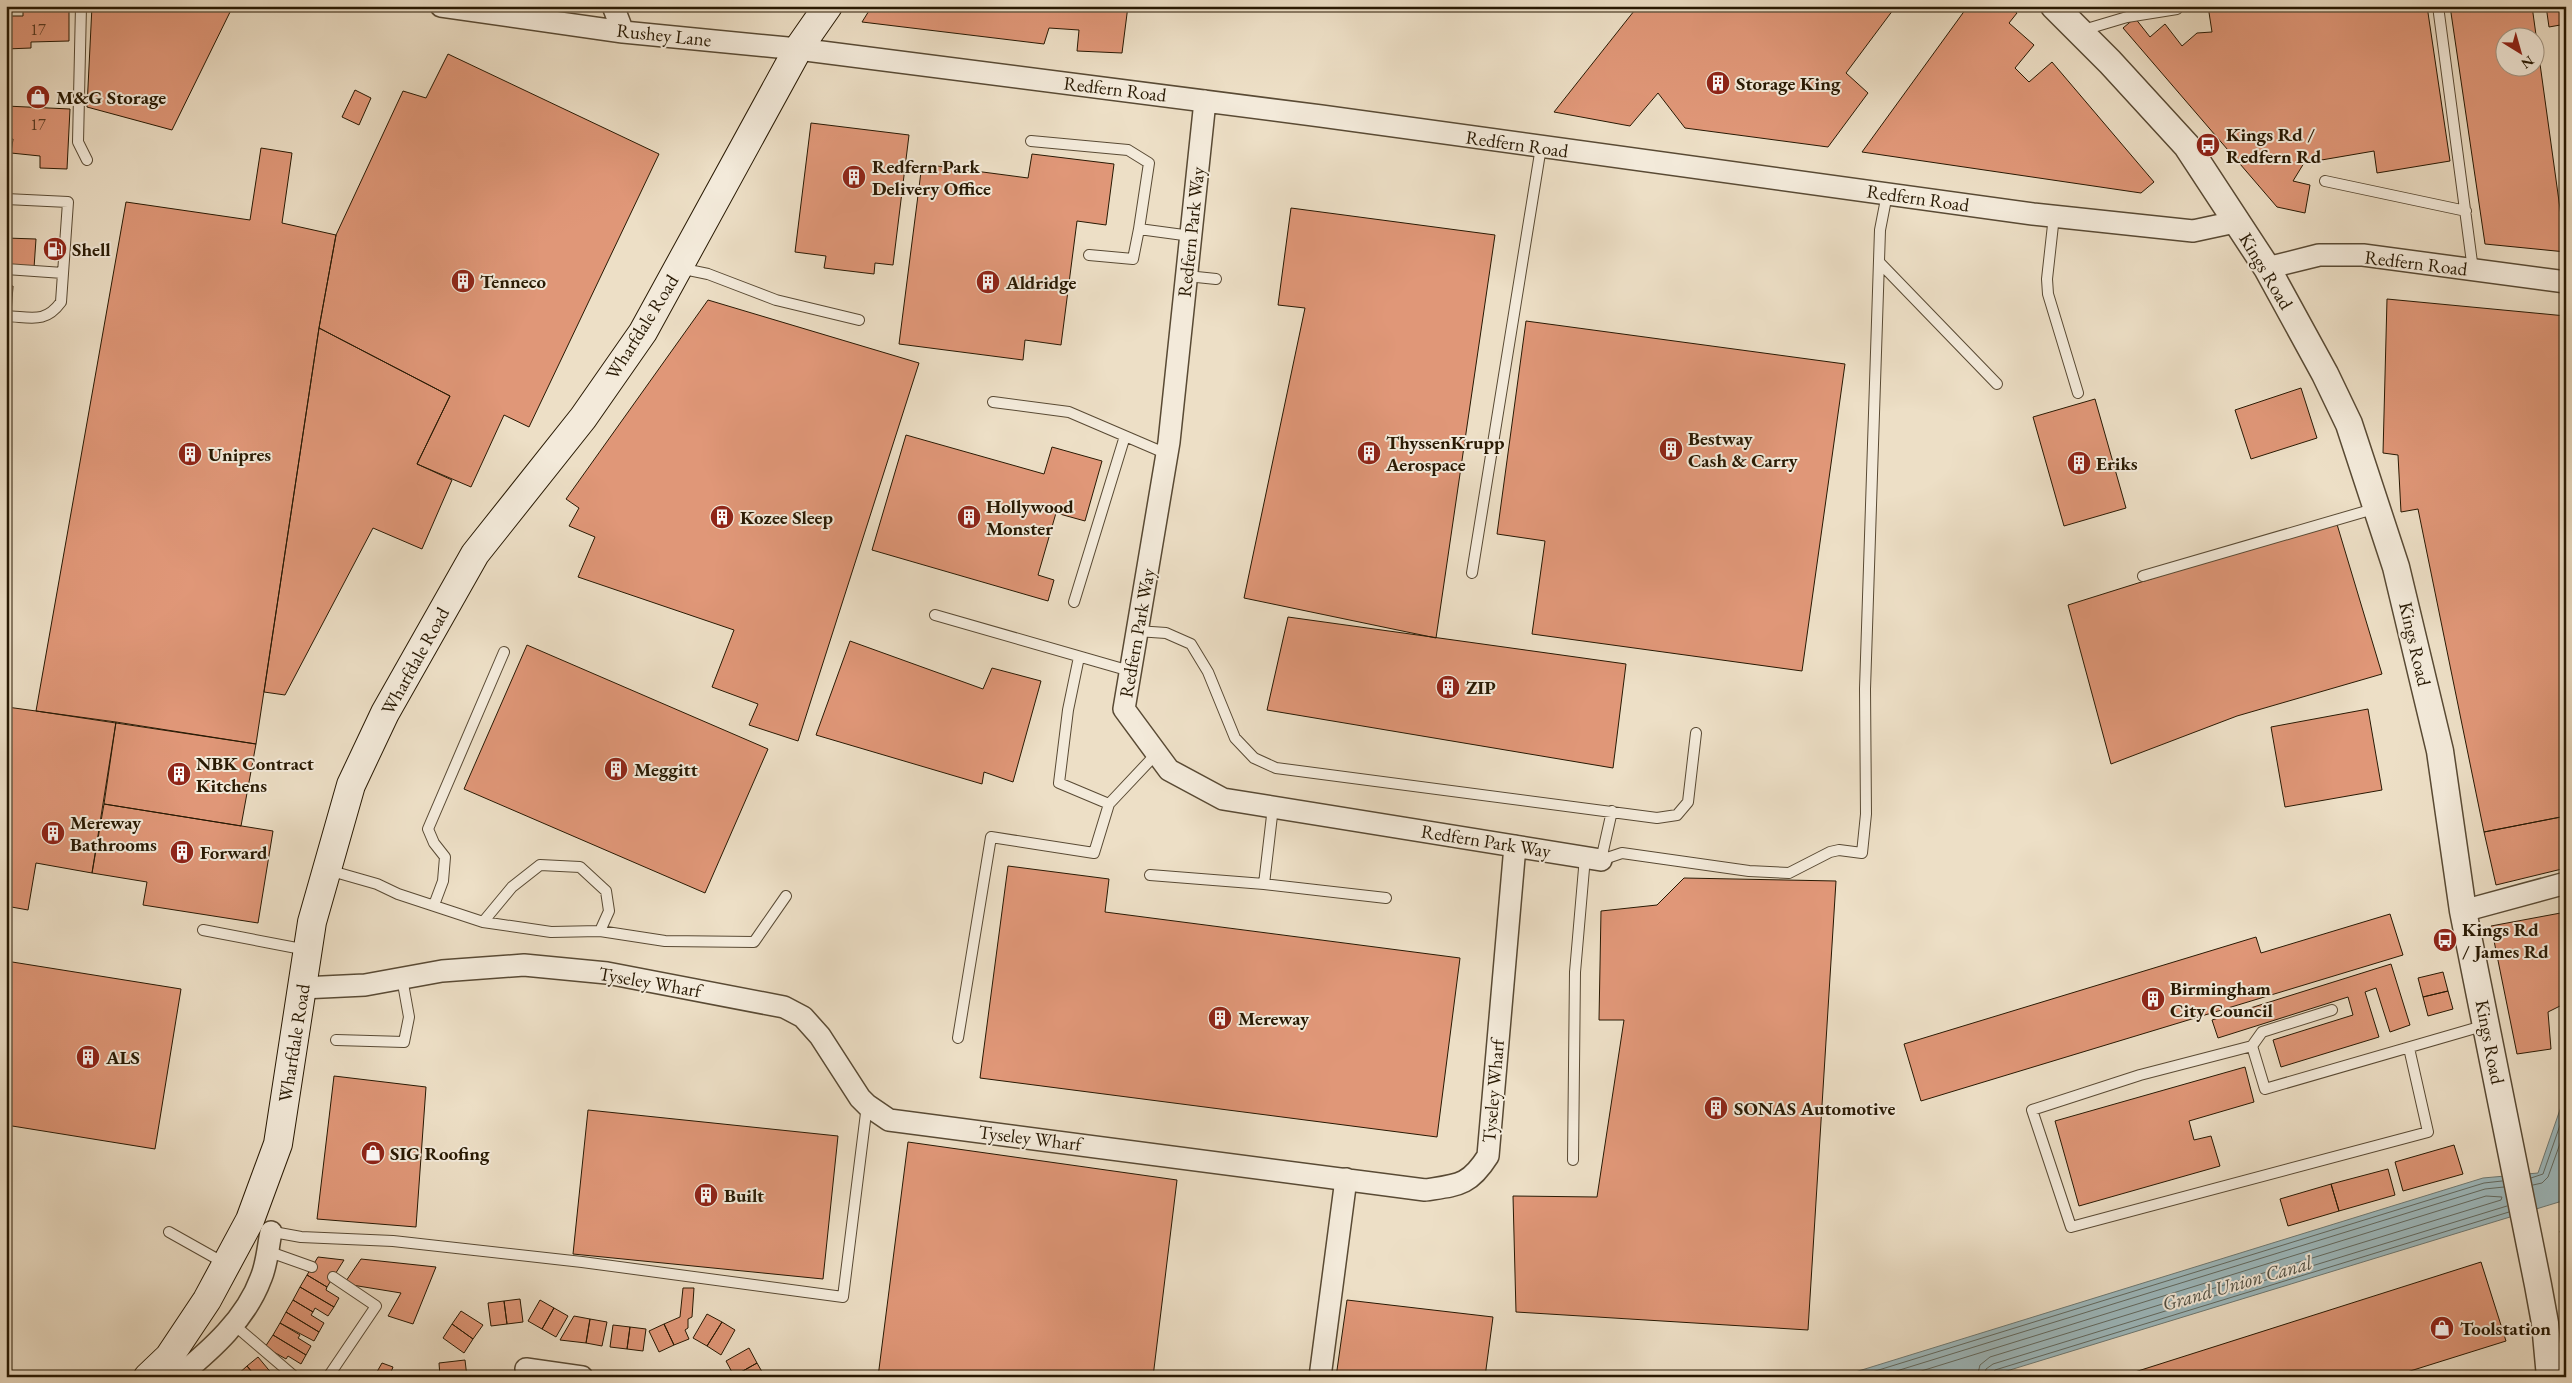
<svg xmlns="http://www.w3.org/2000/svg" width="2572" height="1383" font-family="'EB Garamond',serif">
<rect width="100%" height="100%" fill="#eddfc6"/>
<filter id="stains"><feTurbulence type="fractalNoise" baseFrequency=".004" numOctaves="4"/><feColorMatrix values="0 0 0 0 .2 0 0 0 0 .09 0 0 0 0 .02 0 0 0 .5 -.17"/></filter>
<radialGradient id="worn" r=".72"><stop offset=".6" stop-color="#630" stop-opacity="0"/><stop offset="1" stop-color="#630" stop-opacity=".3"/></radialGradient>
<path fill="#9dbabf" stroke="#6e7a74" d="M2563 1101 2566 1102V1201L2559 1202 1987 1377H1839L2483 1178 2538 1173Z"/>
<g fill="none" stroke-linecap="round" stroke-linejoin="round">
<path stroke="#626a61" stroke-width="1" d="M2531 1178 2543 1174 2566 1108
M2533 1185 2542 1183 2548 1177 2566 1127
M1856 1377 2484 1183 2502 1181
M1877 1377 2485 1189 2504 1187
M1902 1377 2486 1196 2502 1197 2501 1200 1990 1357 1980 1365 1977 1377
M1984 1377 1986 1369 1993 1364 2507 1206
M1991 1377 1995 1370 2509 1212"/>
</g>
<path fill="#e09778" stroke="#281903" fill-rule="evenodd" d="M37 6H69V41L31 42V48L6 49V16H23V7Z
M92 6H233L172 130 87 107Z
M872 6H1128L1122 53 1077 51 1079 30 1049 28 1044 44 862 22Z
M1638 6H1896L1846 73 1868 93 1828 147 1685 128 1658 93 1630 126 1554 112Z
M1968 6H2008L2017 13 2009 23 2034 45 2015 68 2029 82 2052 62 2154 182 2141 193 1862 152Z
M2208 6H2427L2450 161 2377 173 2374 151 2304 163 2293 181 2310 185 2305 213 2277 207 2123 28 2135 18 2150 37 2165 24 2182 46 2197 33 2212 32Z
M2450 6H2532L2566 252 2485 244ZM2504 38H2534V68H2504Z
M2546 6H2566V24L2549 27Z
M448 54 659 154 529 427 504 415 471 487 417 464 450 396 319 328 336 235 403 91 426 98Z
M355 90 371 98 359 125 342 117Z
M6 106 70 109 67 169 40 168V156L11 153 13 139H6Z
M811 123 909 135 893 265 875 263 874 274 824 268 826 256 795 252Z
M261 148 292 153 282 223 336 235 319 328 256 744 36 711 126 202 250 220Z
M1032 154 1114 164 1106 225 1077 221 1061 345 1025 340 1023 360 899 344 922 164 1028 178Z
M1291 208 1495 235 1436 638 1244 598 1305 308 1278 305Z
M6 238 36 239 34 268 6 266Z
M6 286H13L11 314 6 313Z
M2387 299 2566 316V816L2484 832 2418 509 2401 512 2398 455 2383 453Z
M708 300 919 363 798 741 749 725 758 704 712 687 734 630 578 577 595 537 569 526 579 508 566 499Z
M1526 321 1845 364 1802 671 1532 634 1545 541 1497 534Z
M319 328 450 396 417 464 452 480 422 549 373 528 285 695 264 692Z
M2301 388 2317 438 2251 459 2235 410Z
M2095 399 2126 508 2064 526 2033 417Z
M906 435 1044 474 1052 447 1102 461 1085 521 1056 513 1038 575 1054 580 1048 601 872 550Z
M2336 521 2382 674 2237 716 2111 764 2068 605Z
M1288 617 1626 664 1613 768 1267 710Z
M850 641 983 689 992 668 1041 681 1013 782 984 772 982 784 816 735Z
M527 645 768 749 705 893 464 789Z
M7 707 116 722 92 873 36 863 28 910 6 906Z
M2368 709 2382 790 2285 807 2271 727Z
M116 722 256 744 241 826 104 804Z
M104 804 273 831 258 923 143 905 147 882 92 873Z
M2566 816V868L2496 885 2484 832Z
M1008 866 1109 879 1105 912 1460 958 1437 1137 980 1078Z
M1684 878 1836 881 1808 1330 1516 1312 1513 1196 1597 1197 1624 1020H1599L1601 911 1657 905Z
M2566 912V1003L2548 1012 2551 1049 2517 1054 2491 926Z
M2390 914 2403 955 1921 1101 1904 1044 2256 937 2261 953Z
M6 961 181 989 155 1149 6 1125Z
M2391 964 2410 1025 2390 1032 2376 988 2365 992 2379 1037 2281 1067 2273 1040 2353 1015 2348 997 2218 1038 2212 1020Z
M2443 972 2448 991 2423 997 2418 978Z
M2448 991 2453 1009 2428 1016 2423 997Z
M2245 1067 2254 1102 2189 1121 2194 1140 2211 1136 2220 1166 2079 1206 2055 1121Z
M334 1076 426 1087 416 1227 317 1219Z
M588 1110 838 1136 823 1279 573 1254Z
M908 1142 1177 1180 1153 1377H878Z
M2454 1145 2463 1174 2403 1191 2395 1162Z
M2388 1169 2395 1195 2339 1211 2331 1184Z
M2331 1184 2339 1211 2288 1226 2280 1199Z
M2566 1229V1259L2560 1231Z
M318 1257 344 1260 327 1287 307 1275Z
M361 1259 436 1267 413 1324 388 1316 401 1293 352 1285 346 1281Z
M2481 1262 2506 1341 2391 1377H2119Z
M307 1275 327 1287 326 1290 339 1298 334 1307 300 1287Z
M300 1287 334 1307 328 1316 315 1308 313 1312 293 1300Z
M683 1288H694L692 1317 688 1319V1328L685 1330 689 1339 674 1345 664 1324 680 1317Z
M520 1299 523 1322 507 1324 504 1301Z
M293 1300 313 1312 311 1315 324 1323 319 1332 286 1312Z
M540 1300 554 1308 542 1329 528 1321Z
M1347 1300 1493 1317 1485 1377H1336Z
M504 1301 507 1324 491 1326 488 1303Z
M554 1308 568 1316 556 1337 542 1329Z
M461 1311 483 1325 473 1339 452 1324Z
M286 1312 319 1332 314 1341 280 1323Z
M707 1314 722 1322 707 1346 693 1338Z
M574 1316 590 1319 586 1343 560 1340Z
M590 1319 607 1322 602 1346 586 1343Z
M722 1322 735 1330 721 1355 707 1346Z
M280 1323 300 1335 298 1338 311 1346 306 1355 273 1335Z
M452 1324 473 1339 464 1353 443 1338Z
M664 1324 674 1345 659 1352 649 1331Z
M613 1325 630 1327 627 1349 610 1347Z
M630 1327 646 1329 643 1351 627 1349Z
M273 1335 306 1355 301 1364 288 1356 286 1359 265 1347Z
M749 1348 757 1363 734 1376 726 1361Z
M258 1357 273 1375 271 1377H256L247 1366Z
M465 1360 467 1377H440L439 1363Z
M382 1363 393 1367 389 1377H374Z
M757 1363 765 1377H734V1376Z
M247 1366 256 1377H239L237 1375Z"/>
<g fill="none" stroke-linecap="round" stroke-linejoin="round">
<g stroke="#594a34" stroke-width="12">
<path id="service" d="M81 6 78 142 87 160
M2438 6 2473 270
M2080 31 2127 17 2177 9
M1031 141 1128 150 1149 163 1139 229 1191 236
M2325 181 2466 211
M6 199 68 202 61 302C45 324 31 317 6 316
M2054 216 2047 279 2048 294 2078 393
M1089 255 1133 259 1139 229
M1879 262 1997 384
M679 268 708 274 776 300 859 320
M6 269 63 273
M1187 276 1216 279
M993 402 1069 412 1167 454
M1472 573 1541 147
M2143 576 2377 508
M1074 602 1125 436
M935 615 1130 671
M1137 631 1166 633 1191 644 1208 672 1235 738 1254 758 1276 768 1657 818 1677 815 1688 802 1696 733
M1079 657 1068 710 1059 783 1109 804
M1273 807 1264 884 1386 898
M1601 860 1622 853 1749 871 1789 873 1830 852 1839 850 1862 853 1866 814 1865 689 1880 230 1887 194
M1601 860 1612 811
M328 870 377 884 398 894 483 922 551 932 600 931 609 911 606 891 580 867 540 865 512 887 483 922
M1150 875 1264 884
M434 905 443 881 445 857 434 843 428 829 504 652
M203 930 307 950
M600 931 665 941 754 942 786 896
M958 1038 991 837 1094 853 1109 804 1157 753
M336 1040 404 1042 409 1017 402 978
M2252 1046 2262 1032 2332 1010
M2409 1048 2428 1132 2071 1227 2032 1110 2140 1075 2252 1046 2265 1089 2486 1025
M1573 1160 1575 972 1585 857
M268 1231 301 1237 393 1241 582 1262 843 1297 867 1105
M169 1232 226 1264
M267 1251 312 1267
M233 1324 295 1377
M328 1377 376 1306 333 1277"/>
</g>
<g stroke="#594a34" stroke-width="24">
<path id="minor" d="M441 6 623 32 798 49 1321 116 2033 214 2193 231 2235 222
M613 6 623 32
M1205 101 1169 442 1124 709 1169 770 1223 799 1601 860
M2267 268 2319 255H2363L2566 282
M2463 911 2566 883
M302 988 365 985 442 971 524 965 607 973 784 1007 803 1017 820 1036 860 1098 867 1105 889 1120 1425 1190C1458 1185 1469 1186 1488 1156L1515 846
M526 1369 582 1377
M178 1377C212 1349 246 1319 261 1278 267 1264 268 1247 271 1232
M1320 1377 1346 1179"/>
</g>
<g stroke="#594a34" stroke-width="29">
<path id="tertiary" d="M2054 6 2110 62 2187 146 2267 268 2325 374 2349 424 2396 567 2440 751 2463 911 2538 1285 2545 1323 2550 1377"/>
</g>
<g stroke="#281903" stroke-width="30">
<path id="secondary" d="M148 1377 169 1357 207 1300 250 1220 278 1144 312 922 351 785 385 713 475 554 583 418 643 332 798 49 828 6"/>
</g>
<use href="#service" stroke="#f3eada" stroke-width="10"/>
<use href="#minor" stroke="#f3eada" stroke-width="21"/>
<use href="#tertiary" stroke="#f3eada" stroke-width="26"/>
<use href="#secondary" stroke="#f3eada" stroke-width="28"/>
</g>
<defs>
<g id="building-disc" transform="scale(1.25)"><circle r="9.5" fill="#8f2418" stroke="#f3eada"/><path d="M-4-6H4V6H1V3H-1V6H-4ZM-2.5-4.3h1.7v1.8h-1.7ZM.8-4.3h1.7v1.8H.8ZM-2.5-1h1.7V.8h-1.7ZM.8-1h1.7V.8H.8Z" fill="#fff"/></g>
<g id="shop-disc" transform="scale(1.25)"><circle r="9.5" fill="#8f2418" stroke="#f3eada"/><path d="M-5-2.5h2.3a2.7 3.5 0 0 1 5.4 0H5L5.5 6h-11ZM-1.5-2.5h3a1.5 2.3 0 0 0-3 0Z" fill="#fff"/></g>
<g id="bus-disc" transform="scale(1.25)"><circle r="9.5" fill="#8f2418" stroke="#f3eada"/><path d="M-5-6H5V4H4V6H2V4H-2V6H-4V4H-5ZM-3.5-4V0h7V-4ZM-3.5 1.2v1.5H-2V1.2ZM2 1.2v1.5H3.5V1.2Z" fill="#fff"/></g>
<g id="fuel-disc" transform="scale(1.25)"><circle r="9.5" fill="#8f2418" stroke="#f3eada"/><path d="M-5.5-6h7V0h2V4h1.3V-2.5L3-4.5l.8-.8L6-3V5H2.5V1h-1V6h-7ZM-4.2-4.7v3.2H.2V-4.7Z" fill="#fff"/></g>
</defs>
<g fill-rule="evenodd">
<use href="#building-disc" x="1718" y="83"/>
<use href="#shop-disc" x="38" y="97"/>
<use href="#bus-disc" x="2208" y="145"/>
<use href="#building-disc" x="854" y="177"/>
<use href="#fuel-disc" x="55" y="249"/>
<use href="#building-disc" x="463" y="281"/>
<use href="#building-disc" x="988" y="282"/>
<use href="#building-disc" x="1671" y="449"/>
<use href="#building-disc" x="1369" y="453"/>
<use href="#building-disc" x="190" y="454"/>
<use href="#building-disc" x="2079" y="463"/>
<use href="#building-disc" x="722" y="517"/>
<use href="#building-disc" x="969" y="517"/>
<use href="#building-disc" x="1448" y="687"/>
<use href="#building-disc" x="616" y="769"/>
<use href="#building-disc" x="179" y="774"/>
<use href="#building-disc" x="53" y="833"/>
<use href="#building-disc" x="182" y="852"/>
<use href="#bus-disc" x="2445" y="940"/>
<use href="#building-disc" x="2153" y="999"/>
<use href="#building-disc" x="1220" y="1018"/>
<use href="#building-disc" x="88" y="1057"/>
<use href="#building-disc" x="1716" y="1108"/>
<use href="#shop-disc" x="373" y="1153"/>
<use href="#building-disc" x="706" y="1195"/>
<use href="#shop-disc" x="2442" y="1328"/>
</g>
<g text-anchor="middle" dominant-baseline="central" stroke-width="4" stroke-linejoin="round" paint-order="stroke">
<g font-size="16" fill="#563820">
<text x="38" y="29">17</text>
<text x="38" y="124">17</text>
</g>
<g font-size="19" fill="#281903" stroke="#f3eada">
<text transform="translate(664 35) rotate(6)">Rushey Lane</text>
<text transform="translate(1115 89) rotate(7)">Redfern Road</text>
<text transform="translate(1517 144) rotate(8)">Redfern Road</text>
<text transform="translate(1918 198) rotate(8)">Redfern Road</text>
<text transform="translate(1191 232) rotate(-84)">Redfern Park Way</text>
<text transform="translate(2416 263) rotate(7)">Redfern Road</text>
<text transform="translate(2266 271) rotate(59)">Kings Road</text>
<text transform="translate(642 327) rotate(-58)">Wharfdale Road</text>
<text transform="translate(1137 633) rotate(-80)">Redfern Park Way</text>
<text transform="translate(2415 644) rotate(77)">Kings Road</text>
<text transform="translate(415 661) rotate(-61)">Wharfdale Road</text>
<text transform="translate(1486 841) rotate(9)">Redfern Park Way</text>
<text transform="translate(650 982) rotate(10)">Tyseley Wharf</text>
<text transform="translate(2490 1042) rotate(79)">Kings Road</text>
<text transform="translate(294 1043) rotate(-81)">Wharfdale Road</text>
<text transform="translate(1493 1091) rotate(-85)">Tyseley Wharf</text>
<text transform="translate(1030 1138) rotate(7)">Tyseley Wharf</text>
</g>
<g font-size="19" font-weight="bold" fill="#281903" stroke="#f3eada" text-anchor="start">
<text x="1736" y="83">Storage King</text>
<text x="56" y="97">M&amp;G Storage</text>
<text x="2226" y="134">Kings Rd /<tspan x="2226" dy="22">Redfern Rd</tspan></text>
<text x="872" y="166">Redfern Park<tspan x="872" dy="22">Delivery Office</tspan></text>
<text x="72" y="249">Shell</text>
<text x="480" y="281">Tenneco</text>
<text x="1006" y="282">Aldridge</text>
<text x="1688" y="438">Bestway<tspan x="1688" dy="22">Cash &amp; Carry</tspan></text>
<text x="1386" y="442">ThyssenKrupp<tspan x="1386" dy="22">Aerospace</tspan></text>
<text x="208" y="454">Unipres</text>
<text x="2096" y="463">Eriks</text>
<text x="986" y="506">Hollywood<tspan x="986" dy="22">Monster</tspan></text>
<text x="740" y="517">Kozee Sleep</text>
<text x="1466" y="687">ZIP</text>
<text x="196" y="763">NBK Contract<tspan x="196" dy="22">Kitchens</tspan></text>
<text x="634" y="769">Meggitt</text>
<text x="70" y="822">Mereway<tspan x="70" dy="22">Bathrooms</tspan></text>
<text x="200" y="852">Forward</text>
<text x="2462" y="929">Kings Rd<tspan x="2462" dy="22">/ James Rd</tspan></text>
<text x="2170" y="988">Birmingham<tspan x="2170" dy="22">City Council</tspan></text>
<text x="1238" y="1018">Mereway</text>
<text x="106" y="1057">ALS</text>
<text x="1734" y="1108">SONAS Automotive</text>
<text x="390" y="1153">SIG Roofing</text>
<text x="724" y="1195">Built</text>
<text x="2460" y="1328">Toolstation</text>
</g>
<g font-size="20" font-style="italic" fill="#515145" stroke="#f3eada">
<text transform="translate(2237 1283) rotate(-16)">Grand Union Canal</text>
</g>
</g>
<rect width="2572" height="1383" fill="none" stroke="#eddfc6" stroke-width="25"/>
<rect x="8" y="8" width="2557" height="1368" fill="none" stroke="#281903" stroke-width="2.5"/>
<rect x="12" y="12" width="2547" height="1358" fill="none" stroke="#281903"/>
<g transform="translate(2520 52) rotate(143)"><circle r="24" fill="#f3eada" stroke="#a29684"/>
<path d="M0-4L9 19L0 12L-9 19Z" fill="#8f2418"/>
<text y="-8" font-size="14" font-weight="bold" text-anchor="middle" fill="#281903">N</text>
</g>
<rect width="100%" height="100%" filter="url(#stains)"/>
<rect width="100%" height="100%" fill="url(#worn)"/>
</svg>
